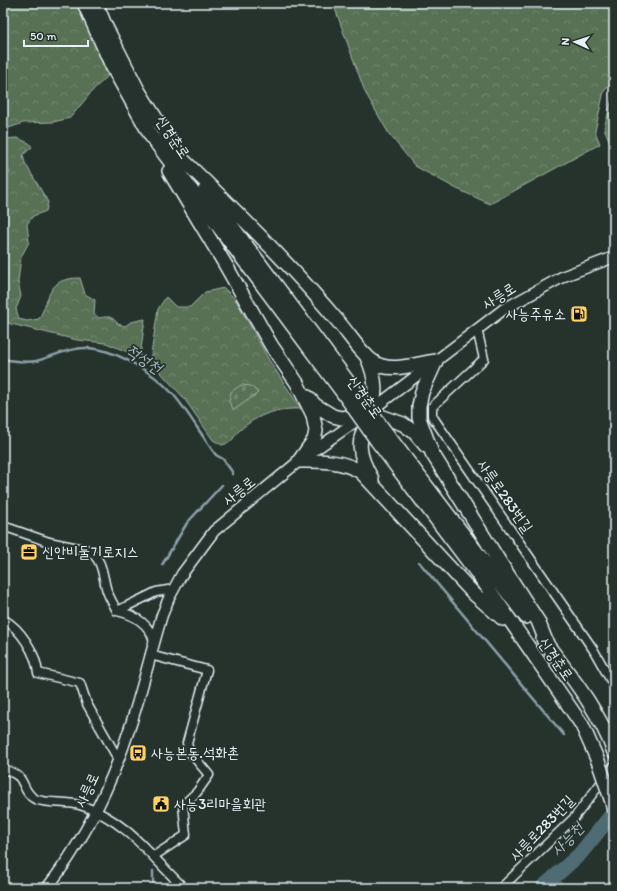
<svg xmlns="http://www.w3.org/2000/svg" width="617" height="891" font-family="Itim,'Poor Story',sans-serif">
<defs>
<pattern id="grass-tufts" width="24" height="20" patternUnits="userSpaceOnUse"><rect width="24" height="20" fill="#597155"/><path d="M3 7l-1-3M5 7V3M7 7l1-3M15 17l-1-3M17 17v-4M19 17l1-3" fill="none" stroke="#71866e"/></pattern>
<pattern id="forest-crowns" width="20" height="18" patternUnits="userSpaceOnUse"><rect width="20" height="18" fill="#597155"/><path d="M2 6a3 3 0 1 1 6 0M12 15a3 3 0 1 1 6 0" fill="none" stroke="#71866e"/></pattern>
<pattern id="cemetery-stones" width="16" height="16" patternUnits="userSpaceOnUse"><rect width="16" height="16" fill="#597155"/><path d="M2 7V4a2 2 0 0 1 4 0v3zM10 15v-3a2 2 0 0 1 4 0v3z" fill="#71866e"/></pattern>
</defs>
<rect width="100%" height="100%" fill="#26332d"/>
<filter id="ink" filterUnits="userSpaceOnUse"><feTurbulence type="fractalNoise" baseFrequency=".025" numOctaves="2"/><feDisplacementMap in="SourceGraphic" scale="8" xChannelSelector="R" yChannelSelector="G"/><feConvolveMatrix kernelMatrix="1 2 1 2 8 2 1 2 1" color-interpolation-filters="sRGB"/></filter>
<g filter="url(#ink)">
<path fill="url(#grass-tufts)" stroke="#a0b1a6" d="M593 3H614V10Z"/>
<path fill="url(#forest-crowns)" stroke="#a0b1a6" d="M3 3H77L108 76 94 89 70 118 53 122 23 123 3 130Z
M333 3H593L614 10V73L609 86 604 91 595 131 600 144 490 204 455 188 415 166 389 134 365 92Z
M614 92V152L604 128Z
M17 138 29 143 32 147 23 155 25 163 48 202 46 211 33 216 27 224 29 242 21 257 18 282 21 296 16 309 19 319 27 321 39 319C51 296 47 278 80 278L85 294 95 300 94 314 99 318C109 316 112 316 118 324L125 326 131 322 145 319 140 357 106 343 77 340 3 322V184L10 172 3 160V139Z
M224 288 236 300 269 360 301 409C278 408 258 414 240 430 232 437 235 442 222 445L213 440 183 397 150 361 158 309 166 297 176 307H190L205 292Z"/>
<path fill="url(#cemetery-stones)" stroke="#a0b1a6" d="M241 385 251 386 258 393 234 410 229 402 231 392Z"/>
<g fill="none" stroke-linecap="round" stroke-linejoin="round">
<path stroke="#8ca1a9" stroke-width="2.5" d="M3 359C14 361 25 363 36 361 52 357 68 348 84 348 112 347 153 372 172 393 188 411 201 435 216 455L223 459 233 473 232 474
M419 562 564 735
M162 565 187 523 222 485
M153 871V888"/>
<path stroke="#4f6c75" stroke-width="15" d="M542 888 580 854 614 812"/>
<g stroke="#e8f1f8" stroke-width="11">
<path id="minor" d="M477 329 484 359 432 407V416L593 649 614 686
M3 526 49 542 88 550C104 560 102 576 107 591 110 599 114 605 117 611L156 592 174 589
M117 611C135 615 149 623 154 641
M3 619C21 629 36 653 38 673L80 683 87 704 118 759
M150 655 207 670 187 743 189 751 209 775 197 792 183 805 186 835 154 856
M3 768C8 771 15 773 19 777 25 784 25 794 35 799 50 805 67 800 83 806 129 822 150 856 184 888
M501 888 574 818 614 766"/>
</g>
<g stroke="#e8f1f8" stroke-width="13">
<path id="tertiary" d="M47 888C84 841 112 783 130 727 142 690 151 652 162 615L169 598 182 574 214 531 299 461 369 412 504 309 564 276 614 257"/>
</g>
<g stroke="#e8f1f8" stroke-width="16">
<path id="trunk" d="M84 3 112 66 151 136 343 393
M96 3 105 25 138 90 184 163
M179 156C236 211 291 265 341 325 351 337 367 362 382 366 398 371 419 363 436 361L422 392 419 406V418L432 453 499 561 538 621 548 646
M169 171 225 264 271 345 297 383 313 415 316 431 314 440 299 461
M205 190 352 387
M366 355C372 368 377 383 374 397 367 435 348 438 372 479
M308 397 315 405 333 416 341 418 369 412 403 424 414 432 426 446
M387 434 526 617
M377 441 483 581 582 725 598 761
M299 461C322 461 341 460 361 472L474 594 503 619
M543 639C569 674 599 710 614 752"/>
</g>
<use href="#minor" stroke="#26332d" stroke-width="8"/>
<use href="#tertiary" stroke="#26332d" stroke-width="10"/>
<use href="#trunk" stroke="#26332d" stroke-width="13"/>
<g stroke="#e8f1f8" stroke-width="16" stroke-linecap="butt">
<path id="trunk-bridge" d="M352 387 387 434
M343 393 377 441
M598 761 612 802 614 812"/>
</g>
<use href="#trunk-bridge" stroke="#26332d" stroke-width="13"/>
</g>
</g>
<defs>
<g id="fuel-square" transform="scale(0.9)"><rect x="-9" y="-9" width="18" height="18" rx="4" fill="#ffd166" stroke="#26332d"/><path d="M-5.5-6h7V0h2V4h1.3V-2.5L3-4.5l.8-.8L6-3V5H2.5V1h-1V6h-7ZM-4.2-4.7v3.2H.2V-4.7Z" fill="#111"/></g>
<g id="office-square" transform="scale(0.9)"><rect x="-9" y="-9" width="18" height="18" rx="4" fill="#ffd166" stroke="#26332d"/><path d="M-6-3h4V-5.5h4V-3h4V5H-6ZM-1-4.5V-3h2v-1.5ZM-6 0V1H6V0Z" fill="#111"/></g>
<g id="bus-square" transform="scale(0.9)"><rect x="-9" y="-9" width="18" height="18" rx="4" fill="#ffd166" stroke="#26332d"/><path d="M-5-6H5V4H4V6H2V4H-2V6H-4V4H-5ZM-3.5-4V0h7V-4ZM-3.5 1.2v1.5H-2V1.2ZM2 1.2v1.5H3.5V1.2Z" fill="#111"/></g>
<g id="civic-square" transform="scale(0.9)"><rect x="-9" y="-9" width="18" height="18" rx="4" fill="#ffd166" stroke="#26332d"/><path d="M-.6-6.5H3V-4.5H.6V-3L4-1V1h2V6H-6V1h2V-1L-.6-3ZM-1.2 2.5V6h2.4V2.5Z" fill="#111"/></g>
</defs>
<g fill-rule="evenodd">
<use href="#fuel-square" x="579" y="314"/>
<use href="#office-square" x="29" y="552"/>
<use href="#bus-square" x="138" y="753"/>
<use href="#civic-square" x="161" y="804"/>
</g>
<g text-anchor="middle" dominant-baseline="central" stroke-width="3.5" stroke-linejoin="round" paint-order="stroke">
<g font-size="15" fill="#e8f1f8" stroke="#26332d">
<text transform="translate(173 137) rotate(56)">신경춘로</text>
<text transform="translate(499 296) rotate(-33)">사릉로</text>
<text transform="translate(365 397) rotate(54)">신경춘로</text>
<text transform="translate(239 491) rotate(-39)">사릉로</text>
<text transform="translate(505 496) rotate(55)">사릉로283번길</text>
<text transform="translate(556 659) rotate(55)">신경춘로</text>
<text transform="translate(87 790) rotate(-65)">사릉로</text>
<text transform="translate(542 828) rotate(-46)">사릉로283번길</text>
</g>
<g font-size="15" fill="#e8f1f8" stroke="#26332d" text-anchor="start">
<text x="566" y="314" text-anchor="end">사능주유소</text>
<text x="42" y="552">신안비둘기로지스</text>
<text x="151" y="753">사능본동.석화촌</text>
<text x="174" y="804">사능3리마을회관</text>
</g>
<g font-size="16" font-style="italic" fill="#abbcc4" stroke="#26332d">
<text transform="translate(144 359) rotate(33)">적성천</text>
<text transform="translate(567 839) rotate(-47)">사능천</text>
</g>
</g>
<rect width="617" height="891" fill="none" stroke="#26332d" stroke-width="16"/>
<rect x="8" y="8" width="601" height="875" fill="none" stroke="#e8f1f8" stroke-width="1.5" filter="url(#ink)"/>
<g transform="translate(575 42) rotate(273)" stroke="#26332d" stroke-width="3" paint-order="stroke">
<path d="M0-3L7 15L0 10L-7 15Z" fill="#e8f1f8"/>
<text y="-6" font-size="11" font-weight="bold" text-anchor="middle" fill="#e8f1f8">N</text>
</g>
<path d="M24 40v6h64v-6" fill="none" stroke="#e8f1f8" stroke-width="2"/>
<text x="30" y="40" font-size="12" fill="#e8f1f8" stroke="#26332d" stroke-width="3" paint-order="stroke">50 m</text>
</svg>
